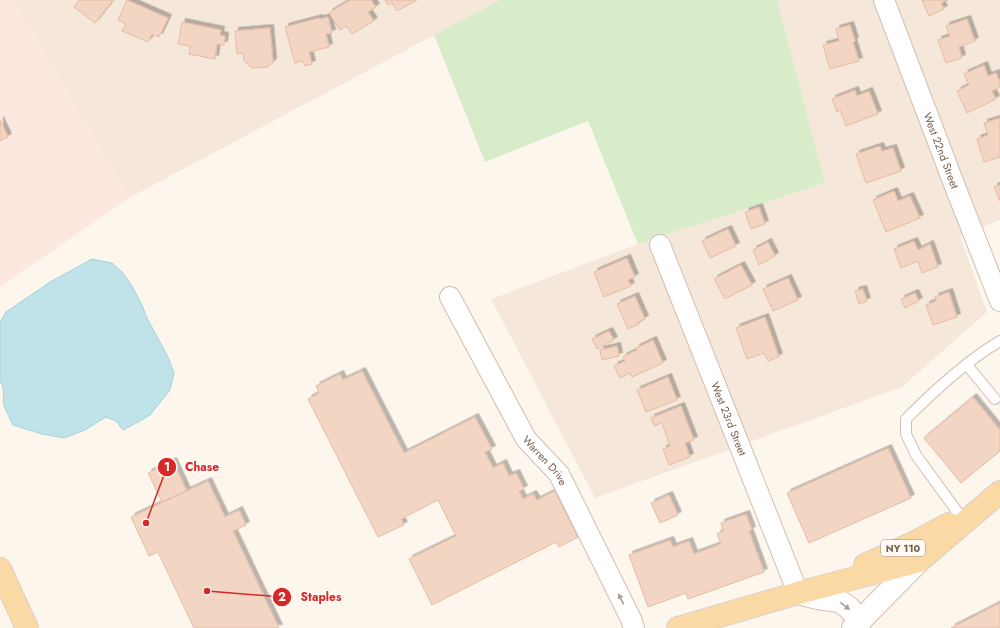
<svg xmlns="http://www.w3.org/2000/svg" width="1000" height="628" font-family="Jost,sans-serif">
<defs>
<filter id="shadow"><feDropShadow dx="3.5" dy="-3.5" stdDeviation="0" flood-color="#0004"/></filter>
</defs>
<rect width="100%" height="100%" fill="#fdf6ec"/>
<path fill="#f5e8da" d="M14 0H500L129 198Z
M777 0H1000V220L960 236 987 312 902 387 595 498 491 299 638 244 825 183Z"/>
<path fill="#fde8e0" d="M0 0H14L129 198 0 287Z"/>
<path fill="#d8ecc9" d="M500 0H777L825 183 638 244 588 121 485 162 434 35Z"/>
<path fill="#bfe3e8" stroke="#a5d3da" d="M92 259 112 263 123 273 132 286 142 305 147 318 168 357 174 373 170 390 150 415 138 422 123 430 116 421 106 417 85 430 64 438 42 434 13 425 4 406 3 386 0 382V322L6 312 50 282Z"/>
<path fill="#f3d5c3" stroke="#e6bba3" filter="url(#shadow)" d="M79 0H113L95 23 74 7Z
M127 0 168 18 159 37 152 34 148 42 122 31 126 24 118 20Z
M350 0H371L376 7 368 12 374 21 352 34 346 26 340 30 329 13Z
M385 0H417L397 11 392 3 388 5Z
M922 0H948L941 3 944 9 929 16Z
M328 17 332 33 326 34 329 47 309 52 312 64 305 66 303 61 295 63 285 27 319 18 320 19Z
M967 19 975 41 959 47 962 58 946 63 938 40 950 36 946 26Z
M182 22 221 30 220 35 225 36 224 45 217 44 215 59 189 54 190 46 178 44Z
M850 25 855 41 853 42 859 61 830 69 823 45 839 41 836 29Z
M270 28 273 62 268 67 252 68 244 61 243 53 237 54 235 31Z
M984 65 988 76 996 73 1000 82V87L992 91 996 99 967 113 957 91 969 85 964 74Z
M855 90 857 96 869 91 878 114 846 126 840 110 837 112 832 99Z
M1000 118V157L984 162 977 139 988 135 984 123Z
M0 120 8 137 0 141Z
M880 146 882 151 893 148 901 171 866 183 856 154Z
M1000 185V201L994 187Z
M894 191 898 201 910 196 920 218 886 232 873 200Z
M759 207 765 224 751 229 745 212Z
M728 229 736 246 710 258 702 241Z
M914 241 918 250 930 244 938 267 922 273 918 261 901 268 894 249Z
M768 242 775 256 759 265 753 250Z
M627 258 635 277 628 280 631 286 604 297 594 272Z
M741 265 752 285 725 299 714 279Z
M788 278 798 300 773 311 763 289Z
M863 289 867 301 859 304 855 291Z
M949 292 957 317 933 325 926 305 936 301 935 297Z
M915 293 919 301 905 308 901 299Z
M635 296 645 319 638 322 639 324 628 329 617 304Z
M765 317 779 357 768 361 764 353 747 359 736 328Z
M609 331 614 340 597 349 592 339Z
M653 340 663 363 632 377 630 373 620 378 614 366 625 361 623 357 637 350 636 348Z
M617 346 619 356 602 360 600 350Z
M362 371 404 453 475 417 492 449 485 452 493 468 503 463 509 476 516 473 524 489 519 491 523 499 533 494 537 500 555 491 578 537 559 547 556 542 432 605 409 559 456 536 438 500 401 519 404 525 378 537 308 399 319 393 316 386 340 374 343 380Z
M668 377 677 400 646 412 637 390Z
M973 397 1000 430V451L961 483 924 438Z
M681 406 694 440 685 443 690 457 669 465 663 449 670 446 662 423 654 426 651 418Z
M888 448 911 498 809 543 787 493Z
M173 461 187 491 162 502 148 473Z
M208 481 225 517 239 510 246 525 233 531 279 628H194L158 552 149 556 131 517Z
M669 495 678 515 660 523 651 503Z
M746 514 752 530 749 531 764 572 688 599 686 593 648 607 629 555 670 540 673 547 689 541 694 554 721 544 717 534 723 531 721 523Z
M1000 603V628H951Z"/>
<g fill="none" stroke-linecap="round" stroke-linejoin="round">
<g stroke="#d1beb0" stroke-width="12">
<path id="lane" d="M967 365 995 399
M961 517 916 455 906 434V419C934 391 966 361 1000 341"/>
</g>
<g stroke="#d1beb0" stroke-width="22">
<g id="street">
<path id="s1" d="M884 0 954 184 1000 301"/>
<path id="s2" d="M660 245 798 593"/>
<path id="s3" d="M450 297 526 439 559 474 631 619 634 628"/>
</g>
</g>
<g stroke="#d6c0b0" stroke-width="24">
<path id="secondary" d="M798 593 818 598 839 601 848 607 861 621
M853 628 919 561"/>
</g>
<g stroke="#dad1cd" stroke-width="24">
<path id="primary" d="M865 565 911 544 949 524
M0 569 27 628
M678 628 798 593 919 561 1000 492"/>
</g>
<use href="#lane" stroke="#fff" stroke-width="10"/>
<use href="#street" stroke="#fff" stroke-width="20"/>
<use href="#secondary" stroke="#fff" stroke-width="22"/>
<use href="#primary" stroke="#fbd9a5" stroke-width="22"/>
</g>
<defs><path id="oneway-solid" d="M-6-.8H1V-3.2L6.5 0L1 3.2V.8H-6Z"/></defs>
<g fill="#af9d94">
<use href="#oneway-solid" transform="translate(621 599) rotate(-116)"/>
<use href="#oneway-solid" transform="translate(845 606) rotate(38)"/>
</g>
<g text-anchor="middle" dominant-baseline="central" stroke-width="3" stroke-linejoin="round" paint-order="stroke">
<rect fill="#fffaf3" stroke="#a28b7f" stroke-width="1" x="881" y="540" width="44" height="16" rx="3"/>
<g font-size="10" font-weight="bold" fill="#7a5c4d">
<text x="903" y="548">NY 110</text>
</g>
<g font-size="11" fill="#7a5c4d" stroke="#fffaf3">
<text stroke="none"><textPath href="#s1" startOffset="161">West 22nd Street</textPath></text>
<text stroke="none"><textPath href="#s2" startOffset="187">West 23rd Street</textPath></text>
<text stroke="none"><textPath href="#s3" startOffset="190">Warren Drive</textPath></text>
</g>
</g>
<path fill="none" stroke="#d62828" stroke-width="1.5" d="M146 523L167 467M207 591L282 597"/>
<g fill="#d62828" stroke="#fffaf3" stroke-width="1.5">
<circle cx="146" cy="523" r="4"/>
<circle cx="207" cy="591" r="4"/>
<circle cx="167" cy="467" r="10"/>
<circle cx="282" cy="597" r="10"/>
</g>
<g font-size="12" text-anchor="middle" font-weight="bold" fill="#fff">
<text x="167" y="471">1</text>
<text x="282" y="601">2</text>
</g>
<g font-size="12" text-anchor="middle" font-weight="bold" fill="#d62828" stroke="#fffaf3" stroke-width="3" stroke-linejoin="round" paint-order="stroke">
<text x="202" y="471">Chase</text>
<text x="321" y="601">Staples</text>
</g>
</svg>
